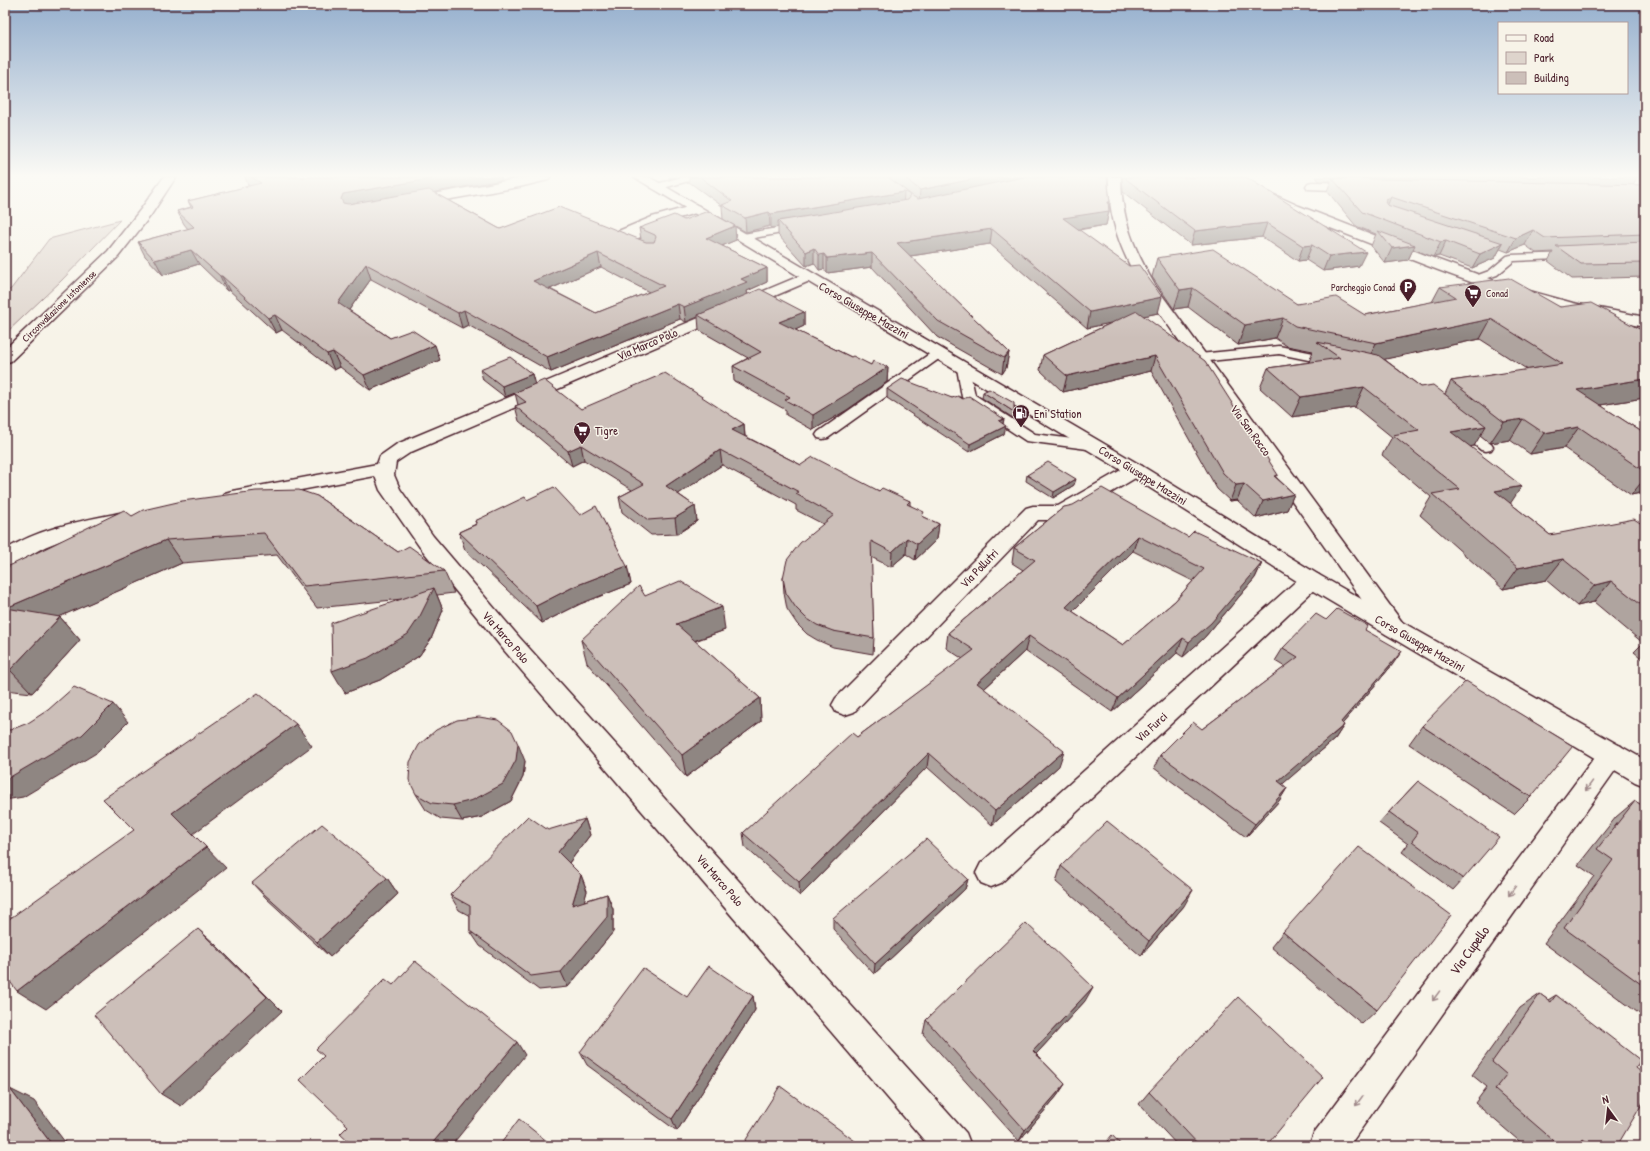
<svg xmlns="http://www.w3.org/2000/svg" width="1650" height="1151" font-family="'Patrick Hand',sans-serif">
<rect width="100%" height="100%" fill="#f7f3e8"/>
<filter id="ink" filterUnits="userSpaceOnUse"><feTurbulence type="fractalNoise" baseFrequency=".025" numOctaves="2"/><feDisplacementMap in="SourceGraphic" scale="8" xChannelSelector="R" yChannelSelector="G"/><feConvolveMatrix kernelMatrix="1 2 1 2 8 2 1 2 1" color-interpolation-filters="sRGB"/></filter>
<g filter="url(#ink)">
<path fill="#ded4cc" stroke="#947a7c" d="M120 220 61 281 5 334V292L11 289 49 239Z"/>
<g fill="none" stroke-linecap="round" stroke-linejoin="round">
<g stroke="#4a1f2b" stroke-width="3">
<path id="lane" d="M682 177H697L696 179 656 190 651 187 653 185Z
M662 222 666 223 667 225 666 227 633 240 640 245 639 247H631L619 240 620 238Z
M800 224 804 225 805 227 804 229 743 240 738 237 743 234Z
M1574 253 1578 254 1579 256 1578 258 1514 261 1497 275 1474 283 1468 280 1470 278 1489 271 1507 256 1511 255Z
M1279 346 1333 357 1338 358 1339 361 1338 364 1333 365 1279 354 1199 362 1195 361 1193 358 1195 355 1199 354Z
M939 349 943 350 945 353 943 356 828 438 823 439 818 438 816 435 818 432 935 350Z
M963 364 968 365 969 368 975 395 1035 434 1095 442 1100 443 1102 446 1100 449 1095 450 1026 441 964 400 962 397 957 368 958 365Z
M1460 422 1465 423 1491 444 1493 447 1491 450 1486 451 1481 450 1455 429 1453 426 1455 423Z"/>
</g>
<g stroke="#4a1f2b" stroke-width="3">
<path id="street" d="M528 177H550L548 180 519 187 411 206 407 205 405 202 407 199 411 198Z
M1109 177H1121C1121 220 1135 251 1156 287L1402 622 1406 628 1402 634 1394 637 1386 634 1142 288C1121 251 1108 220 1109 177Z
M1228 177H1243L1268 192 1299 206 1433 258 1504 284 1573 303 1645 317V327C1606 320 1568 312 1530 301 1461 281 1395 253 1328 227 1307 218 1241 194 1228 177Z
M1312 182 1359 183 1363 184 1365 187 1363 190 1359 191 1308 189 1306 186 1308 183Z
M695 205 699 206 701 209 699 212 662 223 626 238H616L614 235 616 232 652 217Z
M807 273 812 274 814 277 812 280 411 452 396 462 394 475 400 489 433 536 519 637 966 1133 971 1146H929L503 649 419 546 380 490 375 476 232 503 225 501 222 497 225 493 232 491 377 464 380 456 397 444Z
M1135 464 1142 466 1145 470 1142 474 1069 518 1062 520H1038L854 712 845 715 836 712 832 705 836 698 1026 508 1033 506H1058L1128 466Z
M120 513 127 515 130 520 127 525C102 531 76 534 52 544 35 550 22 563 5 567V550C40 528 80 521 120 513Z
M1311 572 1319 575 1322 580 1319 585 1001 883 991 887 981 883 976 873 981 863 1303 575Z
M1612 743 1621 746 1625 754 1621 762 1349 1146H1309L1314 1133 1603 746Z"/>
</g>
<g stroke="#4a1f2b" stroke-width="3">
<path id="secondary" d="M164 177H176L151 215 118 257 11 361 5 363V349L108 251 141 209Z
M634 177H649L1142 466 1319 575 1645 760V786L1635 782 1303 585 1128 474Z"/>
</g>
<use href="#lane" fill="#f7f3e8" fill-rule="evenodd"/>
<use href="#street" fill="#f7f3e8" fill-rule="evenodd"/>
<use href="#secondary" fill="#f7f3e8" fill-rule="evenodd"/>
</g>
<path fill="#afa49f" stroke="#4a1f2b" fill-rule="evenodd" d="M245 177H501L502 180 433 192 500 229 641 239 639 228 684 220 736 240 722 246 767 268V282L747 291 748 295 804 312V326L795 330 851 357 871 365 888 367 887 382 847 410 813 430 786 415V410L734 381 733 366 748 358 699 330 698 317 686 322 680 319 551 372 468 325 462 328 371 279 349 310 390 338 440 360 370 390 340 367 334 370 282 330 276 333 229 290 227 291 199 264 163 275 145 256 138 242 188 229 184 224 177 211 191 207 188 201 250 186 248 185ZM601 267 649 292 596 313 550 289Z
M689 177H1108V180H1107L1110 202 1109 207V211L1106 225 1079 230 1158 313 1143 316 1277 478 1294 494 1287 510 1256 518 1237 500 1230 501 1217 489 1151 371 1063 392 1040 370 1043 355 1113 322 1087 328 990 244 910 256 1009 352 1006 368 1002 374 937 337 872 267 827 273 824 269 819 270 814 263 806 266 778 235V227L771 228 770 226 746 232 723 219 722 206 689 182Z
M1122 177H1246L1359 266 1323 271 1306 260 1298 261 1262 237 1191 245 1123 192Z
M1316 177H1637L1633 185H1645V277L1572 279 1548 261 1553 252 1536 253 1525 245 1508 252 1500 249 1495 258 1472 268 1439 256 1433 257 1413 249 1408 260 1385 263 1371 246 1376 234 1356 226 1327 191 1331 181H1319Z
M1157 258 1297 304 1365 315 1432 302 1440 287 1560 307 1645 332V398H1644L1600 405 1645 434V492L1631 495 1564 448 1530 454 1510 440 1490 443 1480 435 1474 446H1470L1510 503 1550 535 1645 526V661L1634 652 1643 643 1594 602 1577 606 1546 580 1503 589 1420 515 1431 497 1382 455 1392 437 1355 407 1292 417 1260 388 1268 368 1310 362H1309L1313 351 1287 346 1275 338 1238 345 1188 307 1174 309 1152 277ZM1480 339 1528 370 1451 381 1445 394 1421 387 1384 359Z
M480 369 532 374 534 384 581 409 744 424 745 436 801 465 910 501V505L924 517 939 524 937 539 915 560 906 554 891 567 871 557 874 638 873 654 833 647 817 640 807 634 797 624 787 609 784 593 783 578 823 524 796 510V505L722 465 678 494 695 506 697 521 677 534 651 535 622 512 619 497 632 490 584 460 572 466 519 421 515 406 518 405 515 393 505 397 483 380Z
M887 389 952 398 963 399 1004 419 1003 424 1004 434 969 452 887 398Z
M983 392 1014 412 1013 418 982 398Z
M1027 475 1074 485 1053 498 1026 481Z
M317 496 398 552 444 571 454 593 437 595 443 610 431 639 419 656 380 680 345 693 402 599 317 608 277 555 182 563 58 617H60L80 640 32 693 5 690V568L132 516Z
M527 500 627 566 631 584 580 604 542 623 465 550 459 532 476 524 475 521Z
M1064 507 1188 537 1262 563 1255 578 1204 638 1183 657 1177 653 1112 712 1025 651 984 689 1059 766 992 825 927 767 800 896 745 847 743 833 857 737 963 659 946 648 948 633 1023 570 1012 563 1014 548ZM1133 551 1193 581 1175 601 1123 645 1072 611Z
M645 596 725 630 695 641 760 698 761 721 686 777 587 663 581 640Z
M1326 620 1365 630 1393 664 1342 724 1344 725 1335 739 1282 784 1287 788 1279 801 1246 837 1154 768 1160 755 1202 729 1285 667 1275 661 1283 648Z
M1422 726 1531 797 1514 814 1409 744Z
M525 761 523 777 511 801 482 817 462 821 441 819 426 810 416 794Z
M1418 781 1463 879 1453 890 1402 852 1408 844 1379 823 1389 812Z
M1635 801 1645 807V1018L1544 943 1594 876 1578 865 1616 817Z
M585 819 590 835 569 863 581 875 587 891 584 901 607 894 613 909V932L568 987 539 990 480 946 470 931V916L459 910 450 895Z
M1061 866 1184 906 1141 956 1056 882Z
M387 878 398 894 330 957 266 898 252 883Z
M968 879 965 889 874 974 833 929V918Z
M1283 932 1377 1010 1362 1024 1271 947Z
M1540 994 1548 1000 1556 995 1636 1068 1617 1146H1525L1475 1103 1487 1087 1472 1075 1520 1008Z
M753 996 755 1010 677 1131 587 1065 580 1052 687 997Z
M1085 1001 1036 1054 1065 1084 1057 1096 1019 1141 923 1034 926 1020Z
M1149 1092 1266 1146H1178L1139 1104Z"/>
<path fill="#8f8682" stroke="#4a1f2b" d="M441 177H501L502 180 348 208 346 212 341 199 343 194Z
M510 177H523L510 179Z
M669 177H676L669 179Z
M983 177H1034L919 203 920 190Z
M904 192 903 206 778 221V227L771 228V214Z
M1391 197 1385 211 1380 212 1386 199Z
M1110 202 1108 212 1109 211 1106 225 1061 232 1063 218Z
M769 212 770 226 746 232 745 218Z
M1267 223 1262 237 1191 245 1195 231Z
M735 226 736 240 707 252 706 238Z
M992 229 990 244 897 258V243Z
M1533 230 1525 245 1508 252 1516 238Z
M1446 241 1439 256 1433 257 1441 242Z
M1503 243 1495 258 1472 268 1480 254Z
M1312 245 1306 260 1298 261 1303 246Z
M1415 245 1408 260 1385 263 1392 248Z
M814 248V263L806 266V252Z
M191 250 199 264 163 275 155 260Z
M1366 252 1359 266 1323 271 1329 256Z
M598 253 601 267 536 295 533 281Z
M872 253V267L827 273V258Z
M824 254V269L819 270V255Z
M366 264 371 279 344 317 338 303Z
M767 268V282L747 291 748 296 698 315V317L686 322 684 307 741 279Z
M220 276H222L229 290 227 291Z
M1193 288 1188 307 1174 309 1180 290Z
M1162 297 1158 313 1087 328 1090 312Z
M678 304 680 319 551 372 547 357Z
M464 310 468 325 462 328 458 313Z
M804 312V326L780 337 779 322Z
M275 315 282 330 276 333 268 318Z
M1283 318 1275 338 1238 345 1245 325Z
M1491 319 1480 339 1367 363 1376 343Z
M435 345 440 360 370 390 364 375Z
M333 352 340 367 334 370 327 354Z
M1009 352 1006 368 1002 374 1004 358Z
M1155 356 1151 371 1063 392 1067 376Z
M888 367 887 382 847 410 813 430V415Z
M532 374 535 385 505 397 502 386Z
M1645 379V396L1644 398 1563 411 1577 390Z
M1364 387 1355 407 1292 417 1301 397Z
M1004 419 1002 427 999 421Z
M1523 419 1510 440 1490 443 1504 422Z
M744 424 745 439 732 430Z
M1006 426 1004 434 969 452 970 444Z
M1486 426 1474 446 1439 452 1451 432Z
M1579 427 1564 448 1530 454 1544 433Z
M581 445 584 460 572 466 568 451Z
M720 450 722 465 668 501 666 486Z
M1645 478V492L1631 495Z
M1076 479 1074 485 1053 498 1054 492Z
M1244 484 1237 500 1230 501 1236 485Z
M1522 486 1508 507 1495 491Z
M1294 494 1287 510 1256 518 1263 501Z
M695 506 697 521 677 534 675 518Z
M939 524 937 539 915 560 917 544Z
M1138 536 1133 551 1062 622 1066 607Z
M907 538 906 554 891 567 892 552Z
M166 540 182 563 27 631 6 608Z
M1563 559 1546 580 1503 589 1518 568Z
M1262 563 1255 578 1204 638 1183 657 1189 642Z
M627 566 631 584 580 604 542 623 536 606 575 586Z
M1611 581 1594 602 1577 606 1595 585Z
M434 588 443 610 431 639 419 656 380 680 345 693 332 671Z
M722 607 725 630 679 646 676 624Z
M60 617 80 640 32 693 10 670Z
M1029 636 1025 651 974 698 977 683Z
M1183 638 1177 653 1112 712 1118 698Z
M1402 651 1393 664 1333 735 1344 725 1335 739 1270 795 1278 781 1341 722Z
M760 698 761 721 686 777 682 755Z
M113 704 128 722 98 752 23 797 5 800V780Z
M296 724 312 746 193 834 172 813Z
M518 744 525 761 523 777 511 801 482 817 462 821 453 805Z
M1064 751 1059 766 992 825 995 811Z
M929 753 927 767 800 896 799 882Z
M1287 788 1279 801 1246 837 1255 824Z
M585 819 590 835 565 868 558 852Z
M206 847 226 868 46 1009 17 991Z
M581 875 587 891 579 921 572 905Z
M387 878 398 894 330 957 317 942Z
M968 879 965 889 874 974 875 964Z
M1193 890 1184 906 1141 956 1149 941Z
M607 894 613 909V932L568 987 561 972Z
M198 929 215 944 282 1011 181 1106 161 1094Z
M1093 987 1085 1001 1027 1064 1033 1051Z
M753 996 755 1010 677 1131 672 1119Z
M517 1042 525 1055 451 1146H430Z
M1065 1084 1057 1096 1019 1141 1025 1130Z
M10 1089 34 1101 68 1146H53Z"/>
<path fill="#ccbfb9" stroke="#4a1f2b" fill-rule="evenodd" d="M251 177H441L343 194 341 199 343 203 348 204 429 190 500 229 559 207 646 242H654L656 237 655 235 639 228 674 215 684 220 708 211 735 226 706 238 767 268 741 279 747 282 684 307 678 304 547 357 464 310 458 313 366 264 338 303 390 338 412 330 435 345 364 375 333 352 327 354 275 315 268 318 222 276H220L191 250 155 260 138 242 194 227 177 211 193 207 188 201 261 183ZM598 253 664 286 596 313 533 281Z
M700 177H888L914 197 918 199 1024 177H1107L1110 202H1108L1109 211 1063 218 1129 266 1139 265 1162 297 1090 312 992 229 897 243 1009 352 1004 358 938 321 872 253 827 258 824 254 819 255 814 248 806 252 778 221 907 200 910 196 908 193 904 192 771 214 769 212 745 218 722 205 732 201Z
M903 177H983L920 190Z
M1126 177H1246L1366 252 1329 256 1312 245 1303 246 1267 223 1195 231 1126 179Z
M1332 178 1645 185V234L1545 238 1533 230 1516 238 1391 197 1386 199 1385 202 1387 205 1503 243 1480 254 1446 241 1441 242 1362 212Z
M1378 231 1415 245 1392 248Z
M1645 242V263L1581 264 1556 246Z
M1213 249 1297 304 1336 297 1365 315 1456 297 1440 287 1509 278 1560 307 1591 303 1645 332V379L1577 390 1645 434V472L1579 427 1544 433 1523 419 1504 422 1451 381 1563 364 1491 319 1376 343 1295 326 1283 318 1245 325 1193 288 1180 290 1157 258Z
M760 289 804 312 779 322 851 357 853 356 871 365 873 361 888 367 847 394 813 415 785 400 790 397 733 366 761 352 698 315Z
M1137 311 1205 361 1278 475 1274 476 1294 494 1263 501 1244 484 1236 485 1223 473 1155 356 1067 376 1043 355Z
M1317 342 1378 355 1421 387 1433 385 1486 426 1451 432 1522 486 1495 491 1550 535 1634 519 1645 526V608L1611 581 1595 585 1563 559 1518 568 1432 494 1460 489 1393 435 1419 430 1364 387 1301 397 1268 368 1340 358Z
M510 357 532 374 502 386 480 369Z
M665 373 744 424 732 430 801 465 813 457 879 491 882 488 910 501 907 504 924 512 922 516 939 524 917 544 907 538 892 552 871 541 874 638 833 631 817 625 806 618 796 608 786 593 783 578 787 560 800 543 834 515 796 494 799 492 720 450 666 486 695 506 675 518 648 520 619 497 644 484 581 445 568 451 515 406 526 402 514 393 544 380 581 409Z
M902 379 952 398 958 396 963 399 969 396 1004 419 999 421 1006 426 970 444 887 389Z
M989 389 1014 403V412L983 392Z
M1048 462 1076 479 1054 492 1027 475Z
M554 487 580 515 596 506 627 566 575 586 536 606 459 532 477 524 475 521 525 497 527 500Z
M1102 488 1188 537 1194 531 1262 563 1211 623 1189 642 1183 638 1118 698 1029 636 977 683 1064 751 995 811 929 753 799 882 743 833 852 733 857 737 974 650 948 633 1035 560 1014 548 1064 507 1073 505ZM1138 536 1204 569 1175 601 1123 645 1066 607Z
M299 490 317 496 398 552 409 546 444 571 304 586 264 533 166 540 6 608 60 617 10 670H5V568L124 510 132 516 143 510 182 501 256 491Z
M680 581 722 607 676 624 760 698 682 755 581 640 639 586 645 596Z
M434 588 420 616 408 634 368 658 332 671 331 623Z
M1337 609 1368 626 1365 630 1402 651 1341 722 1344 725 1278 781 1287 788 1255 824 1160 755 1193 722 1202 729 1298 657 1283 648 1316 614 1326 620Z
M1466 681 1573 746 1531 797 1422 726Z
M74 687 113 704 82 735 5 780V729L10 730 28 723 48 710Z
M258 693 296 724 172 813 206 847 17 991 5 975V922L134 830 103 799Z
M479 717 498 720 512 731 518 744 516 760 503 784 473 800 453 805 432 803 416 794 409 780 410 762 419 745 436 730 457 720Z
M1418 781 1499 837 1463 879 1412 841 1418 833 1389 812Z
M1635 801 1645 807V987L1564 928 1613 860 1597 849Z
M528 816 548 830 585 819 558 852 581 875 572 905 607 894V917L561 972 531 976 470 931V906L450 895Z
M1107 821 1193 890 1149 941 1061 866Z
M322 824 387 878 317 942 252 883Z
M926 839 968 879 875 964 833 918Z
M1359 847 1451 915 1377 1010 1283 932Z
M1026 923 1093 987 1033 1051 1065 1084 1025 1130 926 1020Z
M198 929 267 997 161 1094 94 1015Z
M415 961 517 1042 430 1146H353L340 1134 348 1126 300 1080 324 1056 316 1049 385 979 393 985Z
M709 966 753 996 672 1119 580 1052 643 968 687 997Z
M1540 994 1551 1002 1556 995 1640 1060 1636 1068 1645 1075V1099L1617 1146H1592L1583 1139 1579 1146H1560L1495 1090 1507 1075 1492 1062Z
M1238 997 1323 1077 1266 1146H1200L1149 1092Z
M780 1086 855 1141 852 1146H742Z
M10 1089 53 1146H5V1092Z
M519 1119 553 1146H499Z
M1112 1135 1122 1146H1103Z"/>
<defs><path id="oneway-shaft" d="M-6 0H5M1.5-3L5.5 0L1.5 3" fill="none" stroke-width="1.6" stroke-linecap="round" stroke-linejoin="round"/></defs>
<g stroke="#a0898a">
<use href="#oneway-shaft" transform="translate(1589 786) rotate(126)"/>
<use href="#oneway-shaft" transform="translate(1512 891) rotate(126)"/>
<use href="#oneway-shaft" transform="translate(1436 996) rotate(126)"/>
<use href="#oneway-shaft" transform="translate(1359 1101) rotate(126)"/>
</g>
</g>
<linearGradient id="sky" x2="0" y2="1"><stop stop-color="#96b0ce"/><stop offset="0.52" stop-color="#fbfaf5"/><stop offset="1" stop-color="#fbfaf5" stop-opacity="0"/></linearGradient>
<rect width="1650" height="338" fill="url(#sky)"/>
<defs>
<g id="parking-pin" transform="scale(0.9)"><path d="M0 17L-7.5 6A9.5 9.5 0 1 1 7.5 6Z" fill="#4a1f2b" stroke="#f7f3e8"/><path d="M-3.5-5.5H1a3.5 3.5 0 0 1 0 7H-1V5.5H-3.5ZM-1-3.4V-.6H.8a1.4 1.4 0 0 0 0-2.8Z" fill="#fff"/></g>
<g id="supermarket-pin" transform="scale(0.9)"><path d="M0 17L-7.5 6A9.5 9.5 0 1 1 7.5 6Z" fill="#4a1f2b" stroke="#f7f3e8"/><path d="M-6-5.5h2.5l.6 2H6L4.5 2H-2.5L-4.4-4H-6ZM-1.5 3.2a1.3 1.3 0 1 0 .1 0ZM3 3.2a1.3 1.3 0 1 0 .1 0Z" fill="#fff"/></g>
<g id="fuel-pin" transform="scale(0.9)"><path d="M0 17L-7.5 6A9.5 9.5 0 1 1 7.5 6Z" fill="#4a1f2b" stroke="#f7f3e8"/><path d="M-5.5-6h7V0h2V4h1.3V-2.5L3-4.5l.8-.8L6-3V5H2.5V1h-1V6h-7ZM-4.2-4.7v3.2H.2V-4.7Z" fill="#fff"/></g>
</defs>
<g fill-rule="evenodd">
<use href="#parking-pin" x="1408" y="287"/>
<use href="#supermarket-pin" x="1473" y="293"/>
<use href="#fuel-pin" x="1021" y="413"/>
<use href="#supermarket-pin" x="582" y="430"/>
</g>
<g text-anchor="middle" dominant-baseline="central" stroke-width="3" stroke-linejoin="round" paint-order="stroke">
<g font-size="10" fill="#4a1f2b" stroke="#f7f3e8" text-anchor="end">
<text x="1395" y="287">Parcheggio Conad</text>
<text x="1486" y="293" text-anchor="start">Conad</text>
</g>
<g font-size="10" fill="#4a1f2b" stroke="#f7f3e8">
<text transform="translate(59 306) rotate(-44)">Circonvallazione Istoniense</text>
</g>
<g font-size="12" fill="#4a1f2b" stroke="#f7f3e8">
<text transform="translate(864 310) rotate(30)">Corso Giuseppe Mazzini</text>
<text transform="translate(647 344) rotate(-23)">Via Marco Polo</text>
<text transform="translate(1251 430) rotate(54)">Via San Rocco</text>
<text transform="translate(1143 475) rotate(32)">Corso Giuseppe Mazzini</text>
<text transform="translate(979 568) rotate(-46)">Via Pollutri</text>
<text transform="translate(506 637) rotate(49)">Via Marco Polo</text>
<text transform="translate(1420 643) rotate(30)">Corso Giuseppe Mazzini</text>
<text transform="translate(1151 727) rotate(-42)">Via Furci</text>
<text transform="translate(720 880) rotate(49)">Via Marco Polo</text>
</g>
<g font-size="12" fill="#4a1f2b" stroke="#f7f3e8" text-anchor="start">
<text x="1034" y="413">Eni Station</text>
<text x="595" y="430">Tigre</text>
</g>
<g font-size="14" fill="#4a1f2b" stroke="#f7f3e8">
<text transform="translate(1469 950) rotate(-54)">Via Cupello</text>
</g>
</g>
<rect width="1650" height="1151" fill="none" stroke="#f7f3e8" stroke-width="20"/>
<rect x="10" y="10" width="1630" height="1131" fill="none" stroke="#4a1f2b" stroke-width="1.5" filter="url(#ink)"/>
<rect x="1498" y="22" width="130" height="72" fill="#f7f3e8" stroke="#b29e9c"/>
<rect x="1506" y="35" width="20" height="6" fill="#f7f3e8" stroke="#b29e9c"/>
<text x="1534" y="42" font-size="12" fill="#4a1f2b">Road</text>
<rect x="1506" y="52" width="20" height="12" fill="#ded4cc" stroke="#b29e9c"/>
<text x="1534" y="62" font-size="12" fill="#4a1f2b">Park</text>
<rect x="1506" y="72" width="20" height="12" fill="#ccbfb9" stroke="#b29e9c"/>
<text x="1534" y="82" font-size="12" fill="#4a1f2b">Building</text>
<g transform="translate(1608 1109) rotate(345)" stroke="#f7f3e8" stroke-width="3" paint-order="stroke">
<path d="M0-3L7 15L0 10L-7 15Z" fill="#4a1f2b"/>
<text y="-6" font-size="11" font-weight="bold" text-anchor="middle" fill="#4a1f2b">N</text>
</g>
</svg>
